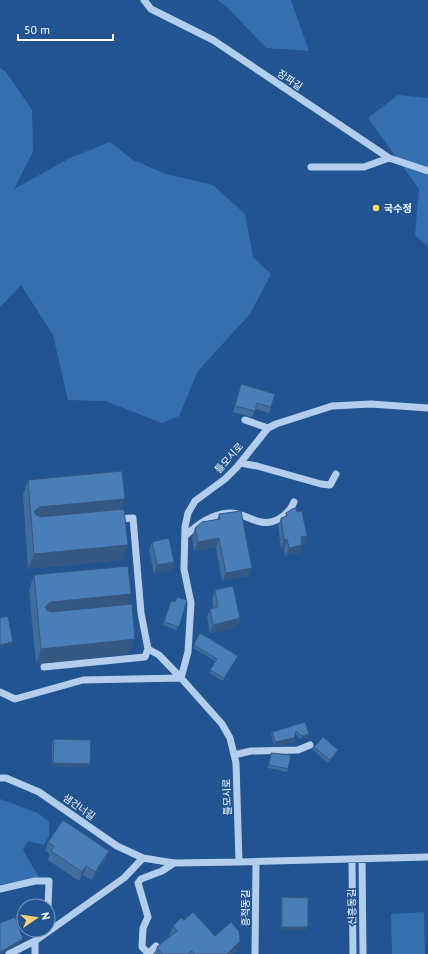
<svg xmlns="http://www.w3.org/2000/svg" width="428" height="954" font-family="'PT Sans','Noto Sans KR',sans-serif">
<rect width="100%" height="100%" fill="#215491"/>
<path fill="#356faf" d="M217 0H291L309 51 266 48 227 7Z
M0 68 6 72 32 110 33 152 14 189 70 158 110 142 133 160 166 174 213 185 245 214 253 257 271 274 250 314 198 371 179 416 162 423 105 401 68 400 53 335 21 285 0 307Z
M398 95 428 98V247L415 235 419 189 368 118Z
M0 799 38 813 49 822V835L44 845 28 841 23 850 39 877 0 885Z
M424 912 425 954H392L391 914Z"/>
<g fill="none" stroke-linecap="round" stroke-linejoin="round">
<path stroke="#b3ceed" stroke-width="7" d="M144 0 151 9 213 40 389 158 428 171
M311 167H364L389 158
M245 420 268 428
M240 463 257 466 321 484 330 485 336 474
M117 519 133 518 141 613 148 649
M185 536C197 525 211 514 229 513 241 512 250 520 261 522 275 525 289 514 294 502
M44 667 145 657 148 649 159 655 181 678 222 724 230 738 236 763 239 862
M0 692 15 699 83 680 181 678 188 652 191 603 184 569 185 527 188 513 195 501 225 479 237 467 268 428 276 424 332 406 371 404 428 408
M234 755 251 751 298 750 310 745
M0 778H6L39 792 117 846 143 858 174 863 239 862 428 857
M352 859 353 954
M362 859 363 954
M0 889 35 881H49L48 906
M35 941V954
M156 946 150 952H147L142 947 143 928 148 917 138 883 141 879 162 871 174 863
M9 954 35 941 124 878 143 858
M255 954 256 862"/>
</g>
<path fill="#406c9e" d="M241 384 271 407 269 413 255 409 252 417 233 412Z
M28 480 121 510 122 560 28 569 23 495Z
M297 512 307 536 304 544 302 545 299 553 285 556 284 548H281L278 526 281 518 285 517 286 513Z
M219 514 252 568 249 576 222 581 216 547 194 551 192 537 195 528 217 520Z
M152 542 174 562 171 570 154 574 149 550Z
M34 575 127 605 135 639 129 654 36 664 29 590Z
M215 590 237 627 210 633 207 618 210 609 213 608 212 599Z
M187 600 177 630 163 625 171 601 175 602Z
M195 642 236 659 223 681 209 673 215 661 193 648Z
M305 722 309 734 308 737 300 739 295 734 293 742 274 746 271 735 272 732Z
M54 739 90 764 88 767 52 766V742Z
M314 747 337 753 328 763 313 750Z
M271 753 288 769 287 772 268 768Z
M48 842 106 859 92 880 83 875 79 881 48 860 50 854 45 851Z
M282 897 308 927 306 930H281V900Z
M184 920 215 936 236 951 233 954H154L157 947 170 936H169L173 926Z"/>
<path fill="#345881" d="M125 499 119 514 31 524 34 512 39 507Z
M307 536 304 544 302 545 299 553 285 556 289 548 301 537Z
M219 538 216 547 194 551 198 542Z
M287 539 284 548H281L284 540Z
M128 545 122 560 28 569 34 554Z
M174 562 171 570 154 574 157 565Z
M252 568 249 576 222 581 226 573Z
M131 594 126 609 45 617V607L50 602Z
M240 618 237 627 210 633 213 625Z
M135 639 129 654 36 664 41 649Z
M13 642 12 645 0 647V645Z
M309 734 308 737 300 739 302 736Z
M294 738 293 742 274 746 275 742Z
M338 750 337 753 328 763 330 760Z
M53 763 90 764 88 767 52 766Z
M109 851 106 859 92 880 95 872Z
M86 866 83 875 79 881 82 872Z
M282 927H308L306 930H281Z
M23 939 22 942 0 954V952Z
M240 941 236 951 233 954H227Z"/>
<path fill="#4a7eb8" stroke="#345881" d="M241 384 275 394 271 407 257 403 255 411 235 406Z
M122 471 125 499 39 507 34 512 36 515 40 517 124 509 128 545 34 554 28 480Z
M296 508 297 512 302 511 307 536 301 537 302 545 289 548 287 539 284 540 281 518 287 516 286 513 292 509Z
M241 511 252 568 226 573 219 538 198 542 195 528 202 522 220 519 219 514Z
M169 538 174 562 157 565 152 542Z
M128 566 131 594 50 602 45 607 47 610 51 612 132 604 135 639 41 649 34 575Z
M233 586 240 618 213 625 210 609 218 607 215 590Z
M177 597 187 600 179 627 164 622 171 601 175 602Z
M8 616 13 642 0 645V618Z
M200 633 238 656 224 678 210 670 217 659 194 645 195 642Z
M305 722 309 734 302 736 296 731 294 738 275 742 272 732Z
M323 737 338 750 330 760 314 747Z
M54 739 91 740 90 764 53 763Z
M271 753 291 755 288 769 269 765Z
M63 820 109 851 95 872 86 866 82 872 51 851 54 846 48 842Z
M282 897 308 898V927H282Z
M193 912 215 936 231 922 239 931 240 941 227 954H194L192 951 188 954H162L157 947 177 931 173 926 181 918 184 920Z
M15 917 23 939 0 952V923Z"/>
<circle fill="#f9d074" stroke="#215491" stroke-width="1.5" cx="376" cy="208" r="4"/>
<g text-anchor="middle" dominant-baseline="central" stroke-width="3.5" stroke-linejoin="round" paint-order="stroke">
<g font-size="10" fill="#fff" stroke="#215491">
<text transform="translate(290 80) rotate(34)">장파길</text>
<text transform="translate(229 458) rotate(-48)">틀모시로</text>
<text transform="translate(227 797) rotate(-92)">틀모시로</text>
<text transform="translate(79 807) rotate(35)">샘건너길</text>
<text transform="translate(352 907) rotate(-91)">신흥동길</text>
<text transform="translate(245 908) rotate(-90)">흥척동길</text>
</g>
<g font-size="10" font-weight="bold" fill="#fff" stroke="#215491" text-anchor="start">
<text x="384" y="208">국수정</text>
</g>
</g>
<g transform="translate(36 918) rotate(77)"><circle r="19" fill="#215491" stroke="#7a98bd"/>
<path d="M0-3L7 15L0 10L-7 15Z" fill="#f9d074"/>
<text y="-6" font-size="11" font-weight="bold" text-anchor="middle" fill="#ffffff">N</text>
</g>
<path d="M18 34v6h95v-6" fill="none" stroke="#ffffff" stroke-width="2"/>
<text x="24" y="34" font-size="12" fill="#ffffff" stroke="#215491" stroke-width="3" paint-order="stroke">50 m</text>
</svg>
